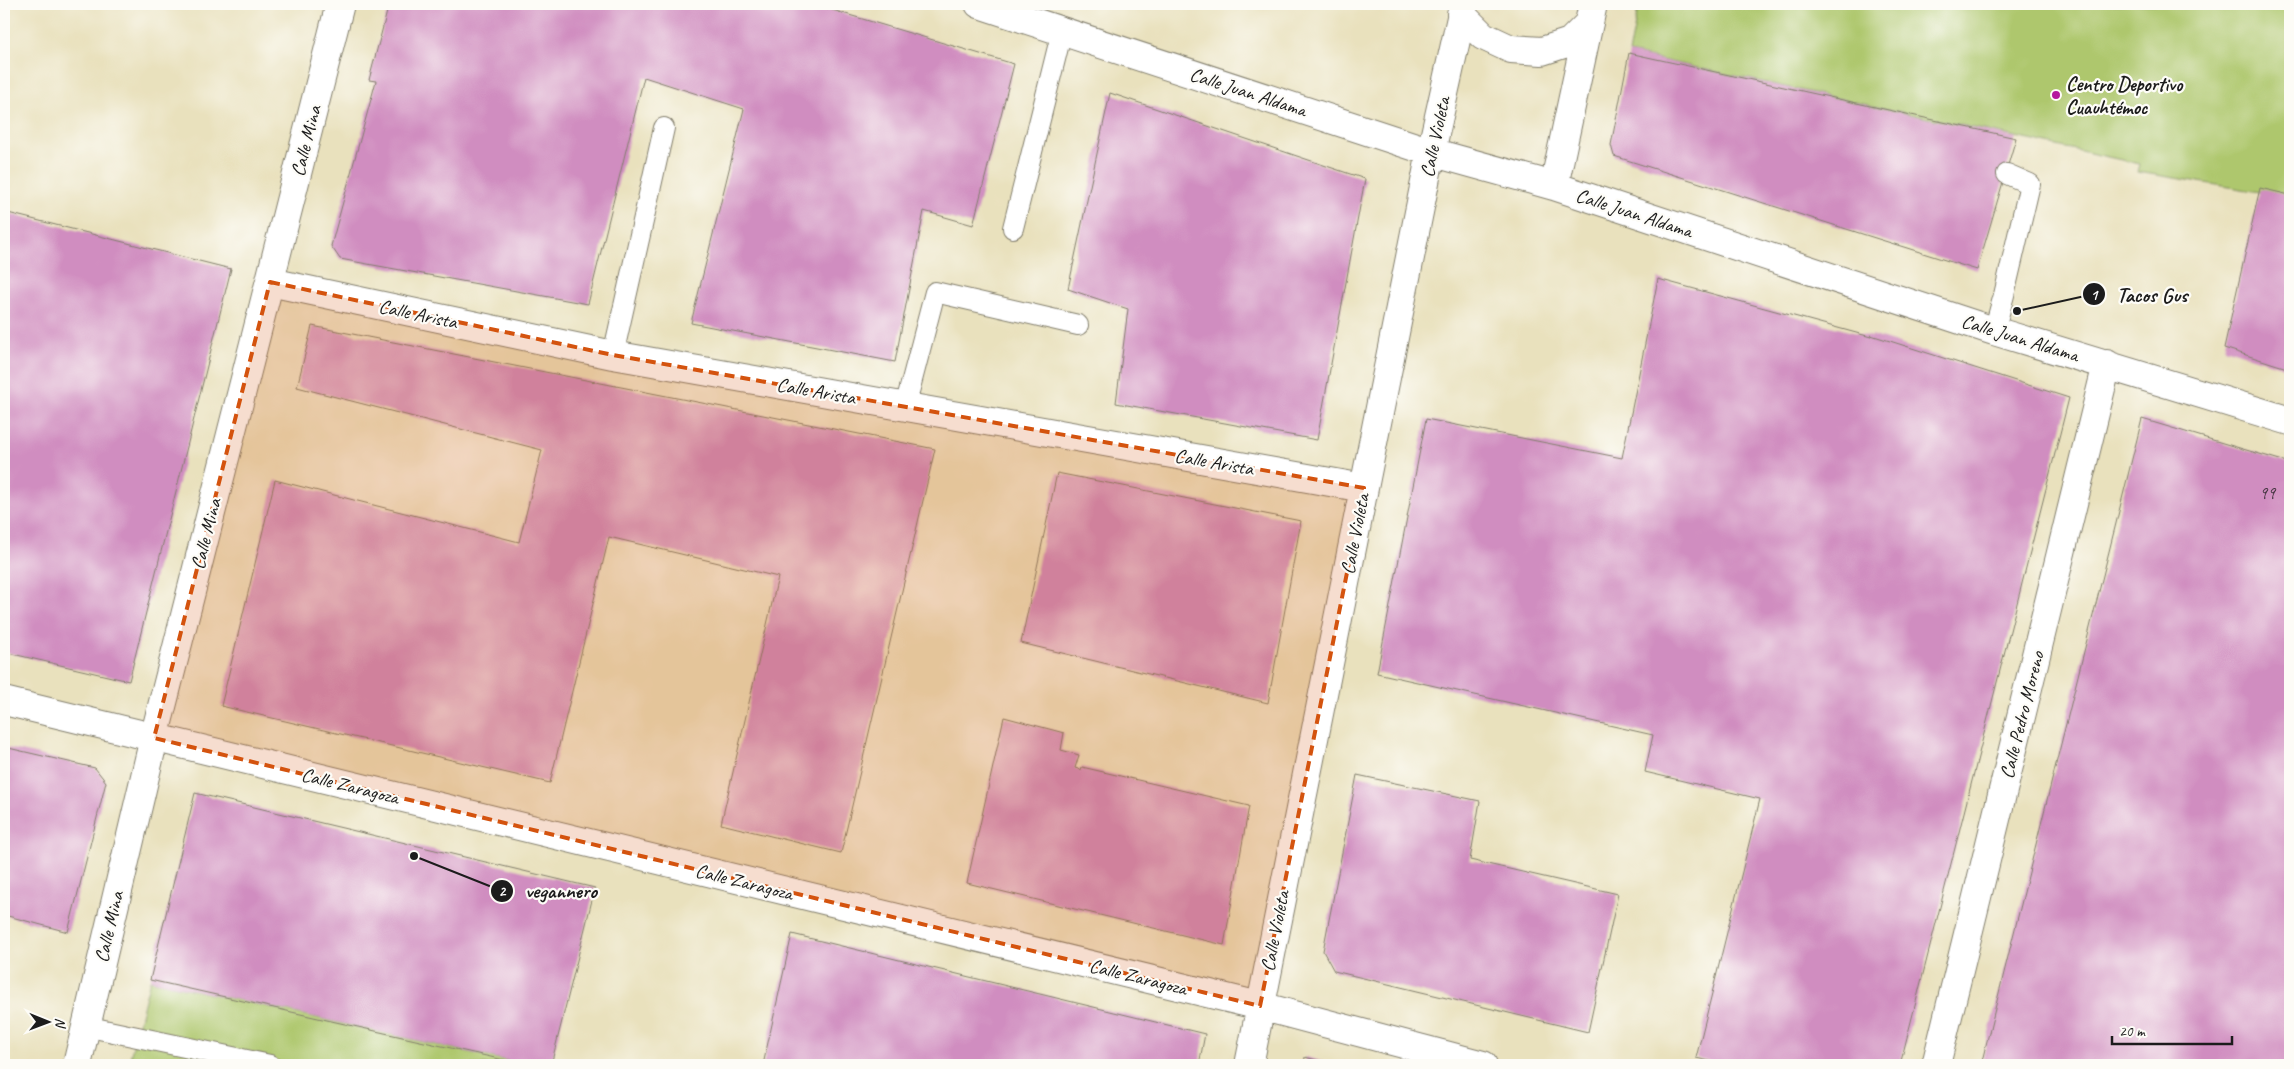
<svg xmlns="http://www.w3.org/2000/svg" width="2294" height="1069" font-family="Caveat,sans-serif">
<rect width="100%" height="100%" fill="#fdfcf7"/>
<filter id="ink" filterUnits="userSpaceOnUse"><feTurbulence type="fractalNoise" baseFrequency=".02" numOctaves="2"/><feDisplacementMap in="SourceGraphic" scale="10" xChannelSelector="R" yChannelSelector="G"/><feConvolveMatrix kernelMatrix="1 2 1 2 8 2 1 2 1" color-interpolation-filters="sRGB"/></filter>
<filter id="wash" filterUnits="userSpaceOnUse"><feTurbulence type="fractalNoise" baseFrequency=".0096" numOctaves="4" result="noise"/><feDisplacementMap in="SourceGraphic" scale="20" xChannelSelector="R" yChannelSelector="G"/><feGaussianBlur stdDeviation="1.12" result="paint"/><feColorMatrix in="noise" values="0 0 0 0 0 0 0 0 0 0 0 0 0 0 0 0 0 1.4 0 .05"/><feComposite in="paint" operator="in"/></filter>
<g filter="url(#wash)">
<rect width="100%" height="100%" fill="#e9e1bd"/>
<path fill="#aec76d" stroke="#657244" d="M1639 4H2290V197L2138 172 2140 164 1629 53Z
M150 980 526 1065H142L129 1062Z"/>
<g id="blocks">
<path fill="#d08dc0" d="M389 4H812L1014 64 973 225 924 211 895 362 691 323 744 109 644 77 588 304 340 259 331 246 376 81 369 80Z
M1629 53 2016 138 1977 270 1614 156 1611 145Z
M1110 93 1365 179 1317 440 1116 403 1128 309 1068 289Z
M2260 188 2290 195V369L2224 348Z
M4 212 231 269 129 681 4 652Z
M1658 279 1871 337V335L2069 398 1900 1065H1727L1696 1058 1760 799 1645 772 1653 735 1377 673 1426 419 1622 458Z
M312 326 935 449 841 853 721 824 778 577 609 537 550 783 221 706 275 480 519 542 542 450 297 387Z
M2142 419 2290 463V1065H1981Z
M1057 473 1301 521 1268 703 1021 643Z
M1004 717 1064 733 1061 750 1079 755 1075 768 1081 770 1082 767 1249 806 1224 945 967 883Z
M4 747 95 768 106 782 68 932 4 915Z
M1357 775 1480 801 1470 860 1618 894 1588 1032 1334 971 1323 951Z
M195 793 595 888 551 1065H526L150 980Z
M792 934 1205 1034 1199 1065H763Z
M1305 1057 1336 1065H1304Z"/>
</g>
</g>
<g filter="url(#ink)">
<use href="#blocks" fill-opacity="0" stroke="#827e6c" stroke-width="1"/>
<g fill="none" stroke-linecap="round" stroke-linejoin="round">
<g stroke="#827e6c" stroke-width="22">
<path id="service" d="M1013 228 1062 31
M1994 331 2004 295 2030 184 2007 174
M613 355 664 128
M905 407 935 292 1078 325
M85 1026 270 1065"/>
</g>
<g stroke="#827e6c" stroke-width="30">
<path id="minor" d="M979 4 1431 152 1554 186 1994 331 2290 421
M1461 14 1483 36 1511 49 1542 51 1570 42 1589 23
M1554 186 1593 4
M270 282 613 355 1364 488
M4 701 1260 1006 1483 1065
M77 1065 154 738 340 4
M1249 1065 1431 152 1464 4
M1936 1065 2107 364"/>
</g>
<use href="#service" stroke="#fff" stroke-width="20"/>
<use href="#minor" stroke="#fff" stroke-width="28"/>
</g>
</g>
<path fill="#d4530e" fill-opacity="0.2" stroke="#d4530e" stroke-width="4" stroke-dasharray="10 6" stroke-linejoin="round" d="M270 282 613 355 1364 488 1260 1006 154 738Z"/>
<circle fill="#b5179e" stroke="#fdfcf7" stroke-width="2" cx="2056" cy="95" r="5"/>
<g text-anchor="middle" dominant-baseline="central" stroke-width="4.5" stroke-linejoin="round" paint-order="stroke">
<g font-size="18" fill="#493845">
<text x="2267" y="493">99</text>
</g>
<g font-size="20" font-weight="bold" fill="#1c1c1c" stroke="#fdfcf7" text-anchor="start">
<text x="2066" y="84">Centro Deportivo<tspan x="2066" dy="23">Cuauhtémoc</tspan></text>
</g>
<g font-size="20" fill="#1c1c1c" stroke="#fdfcf7">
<text transform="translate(1248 92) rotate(18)">Calle Juan Aldama</text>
<text transform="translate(1435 137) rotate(-78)">Calle Violeta</text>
<text transform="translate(306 141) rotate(-76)">Calle Mina</text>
<text transform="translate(1634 213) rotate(18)">Calle Juan Aldama</text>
<text transform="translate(418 314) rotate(12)">Calle Arista</text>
<text transform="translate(2020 338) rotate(17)">Calle Juan Aldama</text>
<text transform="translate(816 391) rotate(10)">Calle Arista</text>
<text transform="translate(1214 462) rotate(10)">Calle Arista</text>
<text transform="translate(206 534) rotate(-76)">Calle Mina</text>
<text transform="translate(1355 534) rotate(-79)">Calle Violeta</text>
<text transform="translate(2022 715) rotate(-76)">Calle Pedro Moreno</text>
<text transform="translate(350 786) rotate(14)">Calle Zaragoza</text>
<text transform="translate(744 882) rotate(14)">Calle Zaragoza</text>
<text transform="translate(109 927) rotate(-77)">Calle Mina</text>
<text transform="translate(1275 931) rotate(-79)">Calle Violeta</text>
<text transform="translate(1138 977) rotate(14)">Calle Zaragoza</text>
</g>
</g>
<path fill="none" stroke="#1c1c1c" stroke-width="2" d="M2017 311L2094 294M414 856L502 891"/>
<g fill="#1c1c1c" stroke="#fdfcf7" stroke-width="2">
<circle cx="2017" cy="311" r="5"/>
<circle cx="414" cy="856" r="5"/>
<circle cx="2094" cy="294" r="12"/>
<circle cx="502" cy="891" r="12"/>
</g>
<g font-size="15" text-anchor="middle" font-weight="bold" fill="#fff">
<text x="2094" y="300">1</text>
<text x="502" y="896">2</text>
</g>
<g font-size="21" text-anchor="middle" font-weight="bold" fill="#1c1c1c" stroke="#fdfcf7" stroke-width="4.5" stroke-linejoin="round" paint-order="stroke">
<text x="2152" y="302">Tacos Gus</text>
<text x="561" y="898">vegannero</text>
</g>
<rect width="2294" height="1069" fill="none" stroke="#fdfcf7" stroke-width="20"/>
<g transform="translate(48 1022) rotate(91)" stroke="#fdfcf7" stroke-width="4" paint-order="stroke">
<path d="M0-4L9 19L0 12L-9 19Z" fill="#1c1c1c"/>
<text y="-8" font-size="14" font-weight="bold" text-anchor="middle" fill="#1c1c1c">N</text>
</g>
<path d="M2112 1036v8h120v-8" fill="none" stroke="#1c1c1c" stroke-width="2.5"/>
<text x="2119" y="1036" font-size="15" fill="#1c1c1c" stroke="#fdfcf7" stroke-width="4" paint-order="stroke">20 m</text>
</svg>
